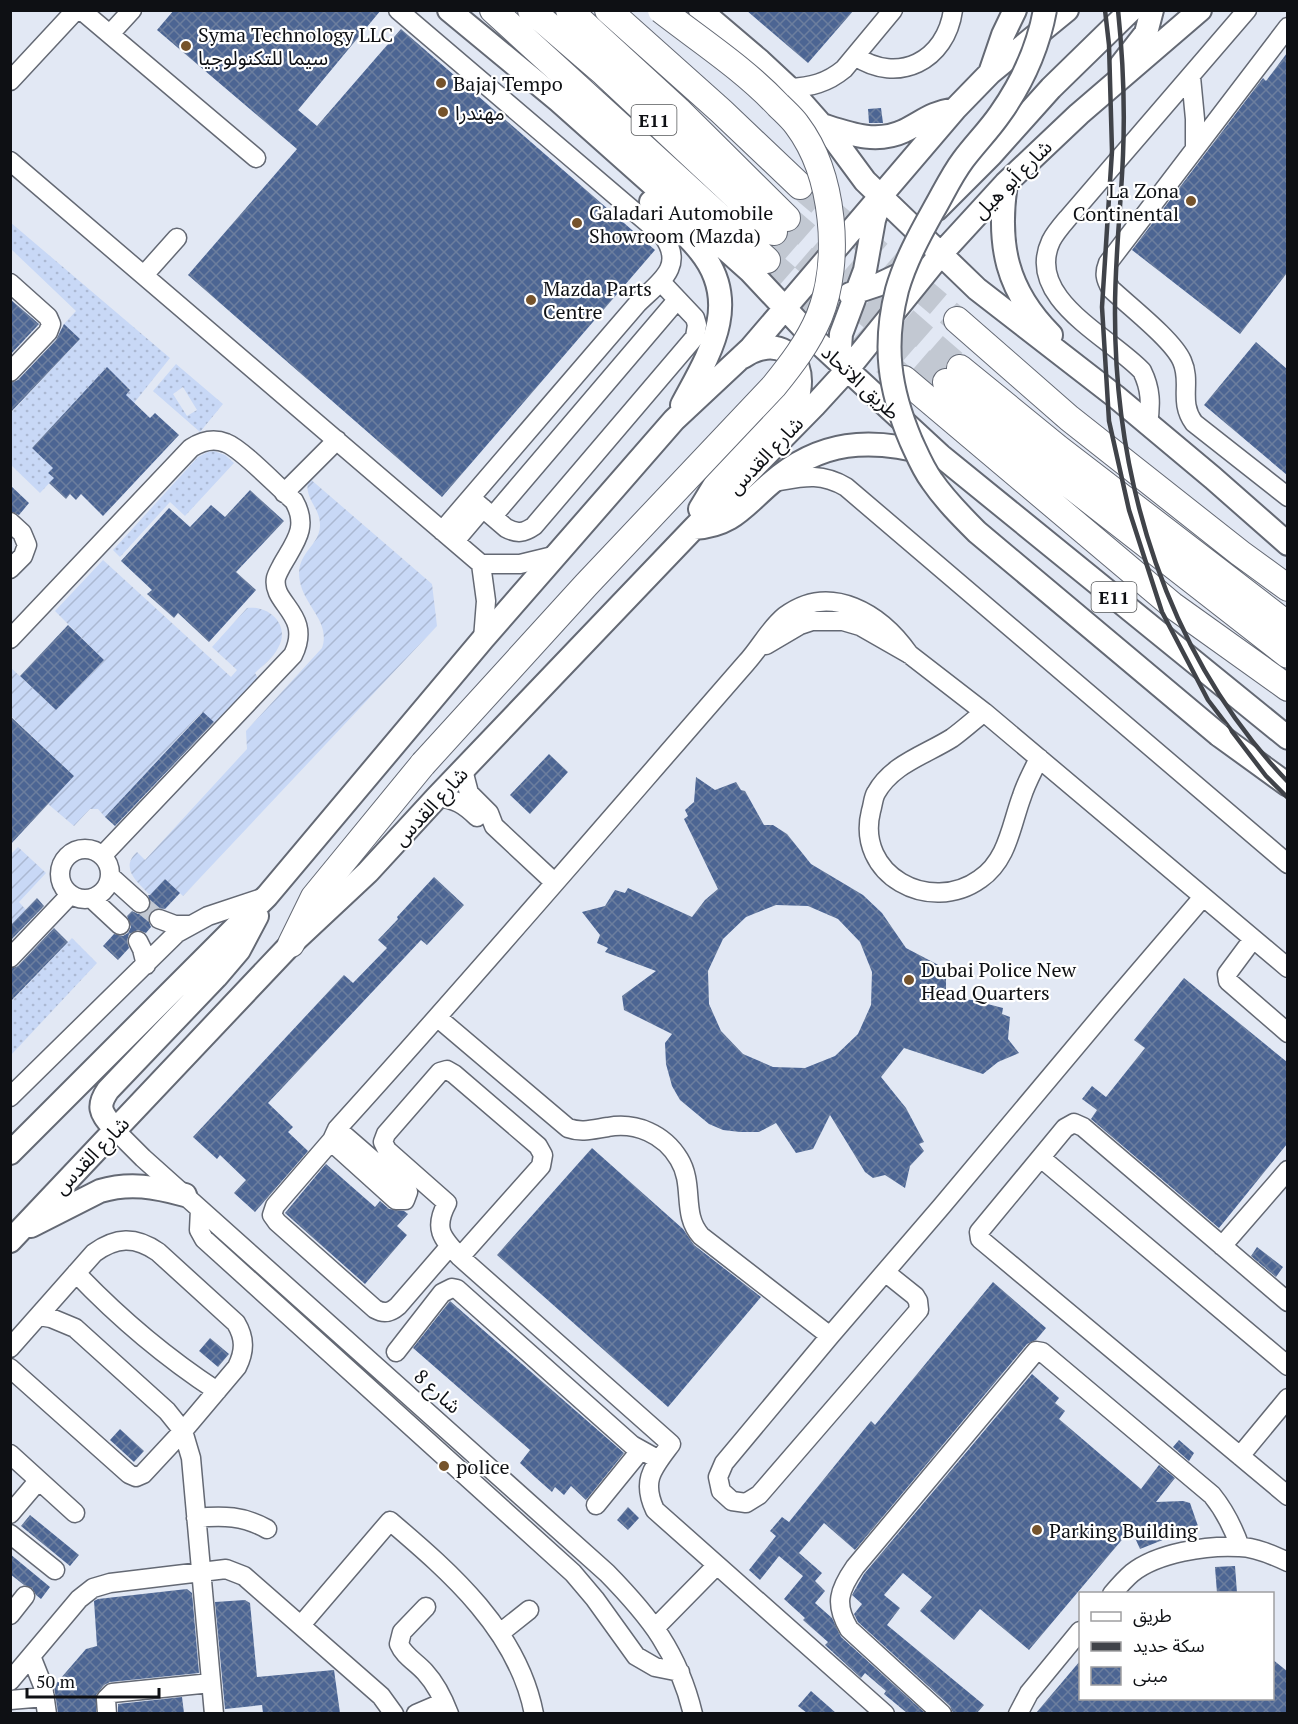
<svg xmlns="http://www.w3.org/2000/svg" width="1298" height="1724" font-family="'PT Serif','Noto Sans Arabic',serif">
<defs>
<pattern id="grass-dots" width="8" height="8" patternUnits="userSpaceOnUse" patternTransform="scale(1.5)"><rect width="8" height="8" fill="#c8d8f6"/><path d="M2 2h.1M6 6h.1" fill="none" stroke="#abb8d2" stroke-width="1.8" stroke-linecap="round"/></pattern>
<pattern id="garden-furrows" width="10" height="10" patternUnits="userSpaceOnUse" patternTransform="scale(1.5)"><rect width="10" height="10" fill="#c8d8f6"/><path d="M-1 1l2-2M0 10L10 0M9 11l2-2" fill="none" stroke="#abb8d2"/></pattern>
<pattern id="building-cross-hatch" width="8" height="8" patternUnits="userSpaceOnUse" patternTransform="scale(1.5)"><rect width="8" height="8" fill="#4c6593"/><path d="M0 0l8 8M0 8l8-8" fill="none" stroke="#6c7e9e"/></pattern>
</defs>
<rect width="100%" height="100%" fill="#e2e8f4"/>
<path fill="url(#grass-dots)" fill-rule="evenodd" d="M10 222 170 358 134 403 126 395 130 389 106 368 32 448 53 468 48 473 54 478 40 493 11 465V413L80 339 64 324 76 311 11 249Z
M176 364 223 404 200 432 153 391ZM183 387 197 410 187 416 173 394Z
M214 451 225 455 234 463 185 516 170 502 120 557 113 550 198 457 208 452Z
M72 938 97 963 11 1055V1002Z"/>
<path fill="url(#garden-furrows)" d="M309 478 432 584 437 626 183 896 165 879 150 895C138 883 119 868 137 852L145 860 247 749 246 731 322 648C330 625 310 610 302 589 290 554 319 549 320 526 321 507 302 498 309 478Z
M103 560 231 677 237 670 212 647 247 608C270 605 291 626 278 648 273 658 262 666 255 673L258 678 216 724 202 712 105 817 98 809H90L74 826 48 804 74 776 11 716 10 667 56 710 104 660 55 611Z
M18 847 46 873 19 902 26 910 10 926V855Z"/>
<path fill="url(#building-cross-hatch)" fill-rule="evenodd" d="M174 10H381L298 110 317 126 401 29 655 250 442 497 188 275 297 149 157 30Z
M746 10H854L808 63Z
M1287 53V273L1240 334 1132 250 1263 78 1266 81Z
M881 108 883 123H869L868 109Z
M10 299 39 324 10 355Z
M64 324 80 339 10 413V383L18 380 56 340Z
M1256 342 1287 369V475L1204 405Z
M107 367 130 390 126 395 150 418 155 413 179 435 103 516 81 494 76 500 70 494 66 499 49 483 54 478 48 473 53 468 32 448Z
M10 485 29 503 19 515 10 511Z
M250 490 284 521 236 572 256 590 209 642 178 613 174 618 147 594 152 590 121 561 169 508 190 527 211 505 225 517Z
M68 625 104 660 56 710 20 676Z
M203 712 214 722 115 826 105 817Z
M10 716 74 776 10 845Z
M549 754 568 772 530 814 510 795Z
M696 777 715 790 736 782 741 790 745 791 764 825H773L787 834 811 864 863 895 882 913 906 948 946 969V997L972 1000 1003 1008 1002 1014 1010 1017 1008 1039 1019 1053 998 1062 983 1074 904 1048 881 1077 906 1108 924 1142 919 1144 924 1151 910 1166 905 1188 885 1175 873 1178 865 1172 830 1115 813 1149 796 1153 776 1123 759 1132H740L723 1130 709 1124 680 1100 672 1086 666 1064 665 1043 672 1034 624 1010 622 996 656 971 605 952 608 948 597 943 600 935 582 912 605 906 615 890 625 893 628 888 692 917 705 900 718 889 684 819 688 816 685 810 694 802ZM776 905 808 906 838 919 860 942 872 972 871 1005 858 1034 835 1056 805 1068 773 1067 743 1054 721 1031 709 1004 708 971 723 939 746 917Z
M434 877 464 905 427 945 421 940 268 1103 293 1127 288 1132 308 1151 255 1212 234 1193 246 1180 220 1155 217 1159 193 1137 344 975 353 983 387 948 378 940 398 919 397 917Z
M165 879 180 893 165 909 158 908 151 911 148 920 151 927 146 933 138 930 129 934 127 941 129 948 118 960 103 946 114 934 123 936 128 933 131 927 127 916 132 911 138 914 148 911 151 905 148 895H150Z
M37 898 44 906 10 941V926Z
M54 928 68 942 10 1002V969L18 966Z
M1184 978 1287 1062V1144L1219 1228 1091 1119 1097 1110 1082 1099 1092 1086 1106 1097 1145 1048 1134 1040Z
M592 1148 683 1229 694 1245 761 1297 668 1407 497 1255Z
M326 1164 375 1207 380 1201 389 1209 404 1211 408 1214 397 1226 407 1235 365 1284 285 1213Z
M1257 1247 1283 1267 1276 1277 1251 1256Z
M993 1282 1046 1328 1036 1340 1027 1344 855 1550 824 1523 799 1553 822 1573 815 1581 825 1591 815 1603 832 1618 841 1637 925 1713H907L884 1694 886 1691 865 1673 861 1678 825 1645 828 1642 803 1620 805 1618 784 1599 803 1576 779 1556 760 1580 749 1570 776 1536 770 1531 782 1517 789 1522 871 1421 875 1425Z
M450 1301 624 1453 586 1500 571 1486 564 1495 555 1487 552 1492 535 1477 520 1463 530 1450 413 1348Z
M210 1338 229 1354 218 1367 199 1351Z
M1032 1374 1059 1398 1055 1403 1065 1411 1059 1419 1141 1489 1159 1465 1175 1478 1156 1502 1183 1501 1190 1503 1198 1526 1140 1549 1131 1529 1029 1650 980 1609 954 1640 920 1611 932 1597 903 1573 884 1595 900 1608 887 1625 984 1705 977 1713H953L950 1706 858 1622 854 1614 862 1604 852 1595 864 1574Z
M120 1429 144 1451 134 1462 110 1440Z
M1179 1440 1194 1453 1189 1461 1173 1447Z
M628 1507 639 1518 628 1530 617 1520Z
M30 1515 79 1555 70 1566 21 1526Z
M10 1554 50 1587 41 1599 36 1595 32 1588 24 1585 10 1574Z
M1235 1566 1237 1593H1217L1215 1567Z
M187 1589 192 1593 199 1673 110 1682 104 1685 96 1695V1713H58L54 1686 86 1649 97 1646 94 1601 98 1599Z
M245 1600 250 1603 257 1677 334 1670 340 1713H263L262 1705 225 1709 215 1602Z
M1272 1659 1287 1671V1713H1036L1080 1661V1698H1272Z
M811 1691 836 1713H807L798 1706Z
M182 1697 184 1713H118V1704Z"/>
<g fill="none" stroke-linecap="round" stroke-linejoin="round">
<path stroke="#c2c8d2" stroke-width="18" stroke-dasharray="18 9" stroke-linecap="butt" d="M140 903 159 919"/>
<path stroke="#c2c8d2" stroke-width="26" stroke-dasharray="26 13" stroke-linecap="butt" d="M800 186 957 320
M787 218 960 368
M774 232 946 382
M767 260 904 379"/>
<g stroke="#646974" stroke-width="21">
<path id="minor" d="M81 10 256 158
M398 10 663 236C686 267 658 283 638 303L442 531
M1288 27 1108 263C1104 273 1105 279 1111 289 1129 306 1173 340 1182 361 1192 383 1178 401 1194 423L1288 497
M110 34 132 10
M855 56C898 85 946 61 953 10
M1191 77 1195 119V146
M10 81 76 10
M789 88C811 87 827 83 844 69L893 10
M10 161 481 564H520L557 555
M144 275 177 238
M10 283 48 317 51 324 48 332 10 372
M1148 424C1151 404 1151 389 1142 371 1110 337 1024 298 1051 241 1055 233 1062 225 1068 218L1247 10
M774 482C803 477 820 472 846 487L1288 864
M284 493 337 440
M471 498 506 528C517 534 524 533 534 526L695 337 697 325 695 318 661 282
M493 516 677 300
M10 522 22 533 27 545 23 556 10 569
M455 541 483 508
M481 564 486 601 483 639
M10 639 191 448C202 441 214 438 226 443 242 449 279 488 294 501 309 527 295 542 282 565 280 569 277 574 276 578 271 604 313 614 293 655L102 856
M766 645 800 625 812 621H843L860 626 909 654 984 712 1288 968
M984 712C973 721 963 730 952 738 925 755 892 764 876 793 873 798 873 805 871 811 855 875 930 915 980 879 1008 860 1011 825 1022 796 1026 783 1033 771 1039 758
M463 770 469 793 489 813 494 826 554 882
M437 797C455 799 464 804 477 817
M60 874a25 25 0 1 1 50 0a25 25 0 1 1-50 0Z
M110 876 140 903
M92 899 120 925
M159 919 175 925H189
M1253 939 1227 974 1228 981 1288 1033
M138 941 142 949 146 965
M10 958 70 895
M438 1018 568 1128C582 1133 594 1129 608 1127 636 1122 664 1134 679 1159 695 1185 681 1214 701 1236L830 1336
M10 1097 177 933 208 916 265 897
M337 1129 405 1188 408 1192 405 1200H396L335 1145 332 1140 337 1129C476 976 610 819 746 663 760 648 769 629 785 616 831 582 881 614 909 654
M115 1130 143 1158 607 1573C650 1617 678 1652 693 1714
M332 1140 275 1206 272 1215 277 1222 375 1309C384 1314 390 1313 398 1306L450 1246
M1041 1158 1288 1366
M200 1209 199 1230 204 1239 573 1573 595 1599 636 1656 655 1667 680 1672
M1222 1246 1288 1170
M460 1257 541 1166 543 1155 538 1146 454 1074 447 1070 440 1072 386 1134 383 1142 387 1150 447 1203C433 1229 442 1238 460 1257L671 1444C653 1468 641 1480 655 1510L885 1714
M885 1272 915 1296 918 1301 919 1310 759 1495 746 1503 732 1501 721 1491 718 1477 724 1463 830 1336 941 1207 1108 1008 1203 897
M76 1273C119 1318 165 1357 217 1391
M1288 1302 1083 1127 1074 1123 1065 1128 979 1232 980 1239 1288 1496
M39 1316 51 1318 75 1328 167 1411 183 1431 191 1458 214 1714
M10 1348 94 1253C116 1237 135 1236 158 1252L236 1323C245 1338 245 1351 237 1367L183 1431 143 1474 136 1477 129 1474 10 1368
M396 1352 442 1293 452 1288 457 1289 632 1445 659 1460
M10 1454 75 1513
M1240 1456 1288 1398
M596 1505 640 1451
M10 1514 38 1481
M196 1518C223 1515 244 1516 267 1529
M10 1534 55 1570
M1112 1594C1118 1587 1125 1579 1132 1573 1157 1553 1207 1545 1239 1547 1255 1547 1273 1555 1288 1562
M426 1607 402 1632 399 1644C404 1656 416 1662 425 1672 436 1684 443 1698 449 1714
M10 1615 25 1596
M301 1625 390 1521C451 1573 518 1631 534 1714
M656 1627 716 1566
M500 1633 529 1610
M31 1656 43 1686 47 1714
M10 1681 79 1599 93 1588 110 1583 226 1569 244 1576 381 1696 394 1714
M10 1700 45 1697
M107 1714 106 1699 112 1693 211 1683
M416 1714 444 1702
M942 1714 849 1629C834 1604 839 1590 855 1567L1036 1351 1042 1352 1212 1495C1225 1511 1233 1527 1240 1547
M1018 1714 1029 1693 1080 1631"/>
</g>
<g stroke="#646974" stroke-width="26">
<path id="major" d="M449 10 559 101 750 271 812 337 941 456 1288 738
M700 10 760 61 789 88 834 139 865 181 977 289 1115 396 1213 478 1288 544
M1121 65 1146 33 1152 10
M990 73 1003 35 1015 10
M822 125C850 134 876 144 904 131 924 121 931 113 955 109
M1006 183C997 244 1006 290 1051 335
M651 202C667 218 686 233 700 251 743 304 708 356 682 405
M937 209 991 155 1051 88 1131 10
M850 294 880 284 916 267
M847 370 840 348 841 334 865 270 874 220 879 204
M700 509 717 481 799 392C806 353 775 335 743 357
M694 528C732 526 744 506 771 483 820 440 870 437 931 454
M1219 735 1288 785
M115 1130C103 1114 95 1109 108 1090L216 977 239 950 257 916
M10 1153 267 896 483 639 674 420 751 348 955 109 990 73 1067 10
M31 1226 100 1191C130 1182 155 1187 185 1195
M10 1241 291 944 368 872 437 797 694 528 814 406 847 370 940 255 1006 183 1079 114 1200 10"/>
</g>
<g stroke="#646974" stroke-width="28">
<path id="highway" d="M493 10 767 260
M531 10 604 73 774 232
M569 10 678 110 787 218
M608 10 721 111 800 186
M957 320 1069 418 1240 553 1288 588
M960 368 1058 448 1288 625
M904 379 1172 605 1288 688
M946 382 1052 471 1288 655
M291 944 314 897 423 764"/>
</g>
<use href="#minor" stroke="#fff" stroke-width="18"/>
<use href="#major" stroke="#fff" stroke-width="22"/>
<use href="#highway" stroke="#fff" stroke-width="26"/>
<path stroke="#404349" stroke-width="4.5" d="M1105 10 1109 45 1112 151 1102 307 1109 421 1129 510 1162 612 1208 700 1266 776 1288 798
M1118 10C1123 58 1125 108 1123 155 1121 206 1115 258 1115 309 1114 481 1167 656 1288 782"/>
<g stroke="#646974" stroke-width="26" stroke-linecap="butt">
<path id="major-bridge" d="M1045 10C1038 48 1022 83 1000 114 989 130 975 144 963 160 951 176 943 194 933 211 919 236 905 262 897 290 883 345 889 389 911 441 917 454 923 469 932 481 945 500 961 516 977 532L1219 735"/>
</g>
<g stroke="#646974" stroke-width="28" stroke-linecap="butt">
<path id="highway-bridge" d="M423 764 586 585 774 386C791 365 808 343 819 317 842 261 834 174 797 125 792 118 785 112 778 105 744 69 701 41 661 10"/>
</g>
<use href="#major-bridge" stroke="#fff" stroke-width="22"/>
<use href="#highway-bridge" stroke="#fff" stroke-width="26"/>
</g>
<g fill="#75532b" stroke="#fff" stroke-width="2">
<circle cx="186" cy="46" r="6"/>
<circle cx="441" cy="83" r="6"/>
<circle cx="443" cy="112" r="6"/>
<circle cx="1191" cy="201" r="6"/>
<circle cx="577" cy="223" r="6"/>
<circle cx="531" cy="300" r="6"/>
<circle cx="909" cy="980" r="6"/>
<circle cx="444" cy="1466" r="6"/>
<circle cx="1037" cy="1530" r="6"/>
</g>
<g text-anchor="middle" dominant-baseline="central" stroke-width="4.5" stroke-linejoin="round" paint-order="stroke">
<g fill="#fff" stroke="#56585a" stroke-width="1.5">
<rect x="631.5" y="105" width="45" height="30" rx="4.5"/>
<rect x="1091.5" y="582" width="45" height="30" rx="4.5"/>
</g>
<g font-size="18" font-weight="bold" fill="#0e1014">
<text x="654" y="120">E11</text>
<text x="1114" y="597">E11</text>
</g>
<g font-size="20" fill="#0e1014" stroke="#fff" text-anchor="start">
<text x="198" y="34">Syma Technology LLC<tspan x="198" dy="23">سيما للتكنولوجيا</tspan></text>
<text x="453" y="83">Bajaj Tempo</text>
<text x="455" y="112">مهندرا</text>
<text x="1179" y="190" text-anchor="end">La Zona<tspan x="1179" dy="23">Continental</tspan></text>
<text x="589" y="212">Galadari Automobile<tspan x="589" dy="23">Showroom (Mazda)</tspan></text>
<text x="543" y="288">Mazda Parts<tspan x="543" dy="23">Centre</tspan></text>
<text x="921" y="969">Dubai Police New<tspan x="921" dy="23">Head Quarters</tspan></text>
<text x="456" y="1466">police</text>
<text x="1049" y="1530">Parking Building</text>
</g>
<g font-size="20" fill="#0e1014" stroke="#fff">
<text transform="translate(1012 179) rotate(-45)">شارع أبو هيل</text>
<text transform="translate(861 382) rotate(43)">طريق الاتحاد</text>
<text transform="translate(765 455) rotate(-46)">شارع القدس</text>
<text transform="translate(430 806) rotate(-47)">شارع القدس</text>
<text transform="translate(91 1155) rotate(-46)">شارع القدس</text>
<text transform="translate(438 1391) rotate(42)">شارع 8</text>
</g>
</g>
<rect width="1298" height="1724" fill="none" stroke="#0e1014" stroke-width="24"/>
<rect x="1079" y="1592" width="195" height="108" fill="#ffffff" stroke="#9f9fa1" stroke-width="1.5"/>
<rect x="1091" y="1612" width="30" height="9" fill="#ffffff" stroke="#9f9fa1" stroke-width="1.5"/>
<text x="1133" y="1622" font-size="18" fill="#0e1014">طريق</text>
<rect x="1091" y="1642" width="30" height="9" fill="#404349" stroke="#9f9fa1" stroke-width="1.5"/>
<text x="1133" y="1652" font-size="18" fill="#0e1014">سكة حديد</text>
<rect x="1091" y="1667" width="30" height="18" fill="url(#building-cross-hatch)" stroke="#9f9fa1" stroke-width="1.5"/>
<text x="1133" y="1682" font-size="18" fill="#0e1014">مبنى</text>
<path d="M27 1688v9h132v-9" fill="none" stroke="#0e1014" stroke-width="3"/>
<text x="36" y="1688" font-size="18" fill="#0e1014" stroke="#ffffff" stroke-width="4.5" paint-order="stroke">50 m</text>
</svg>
